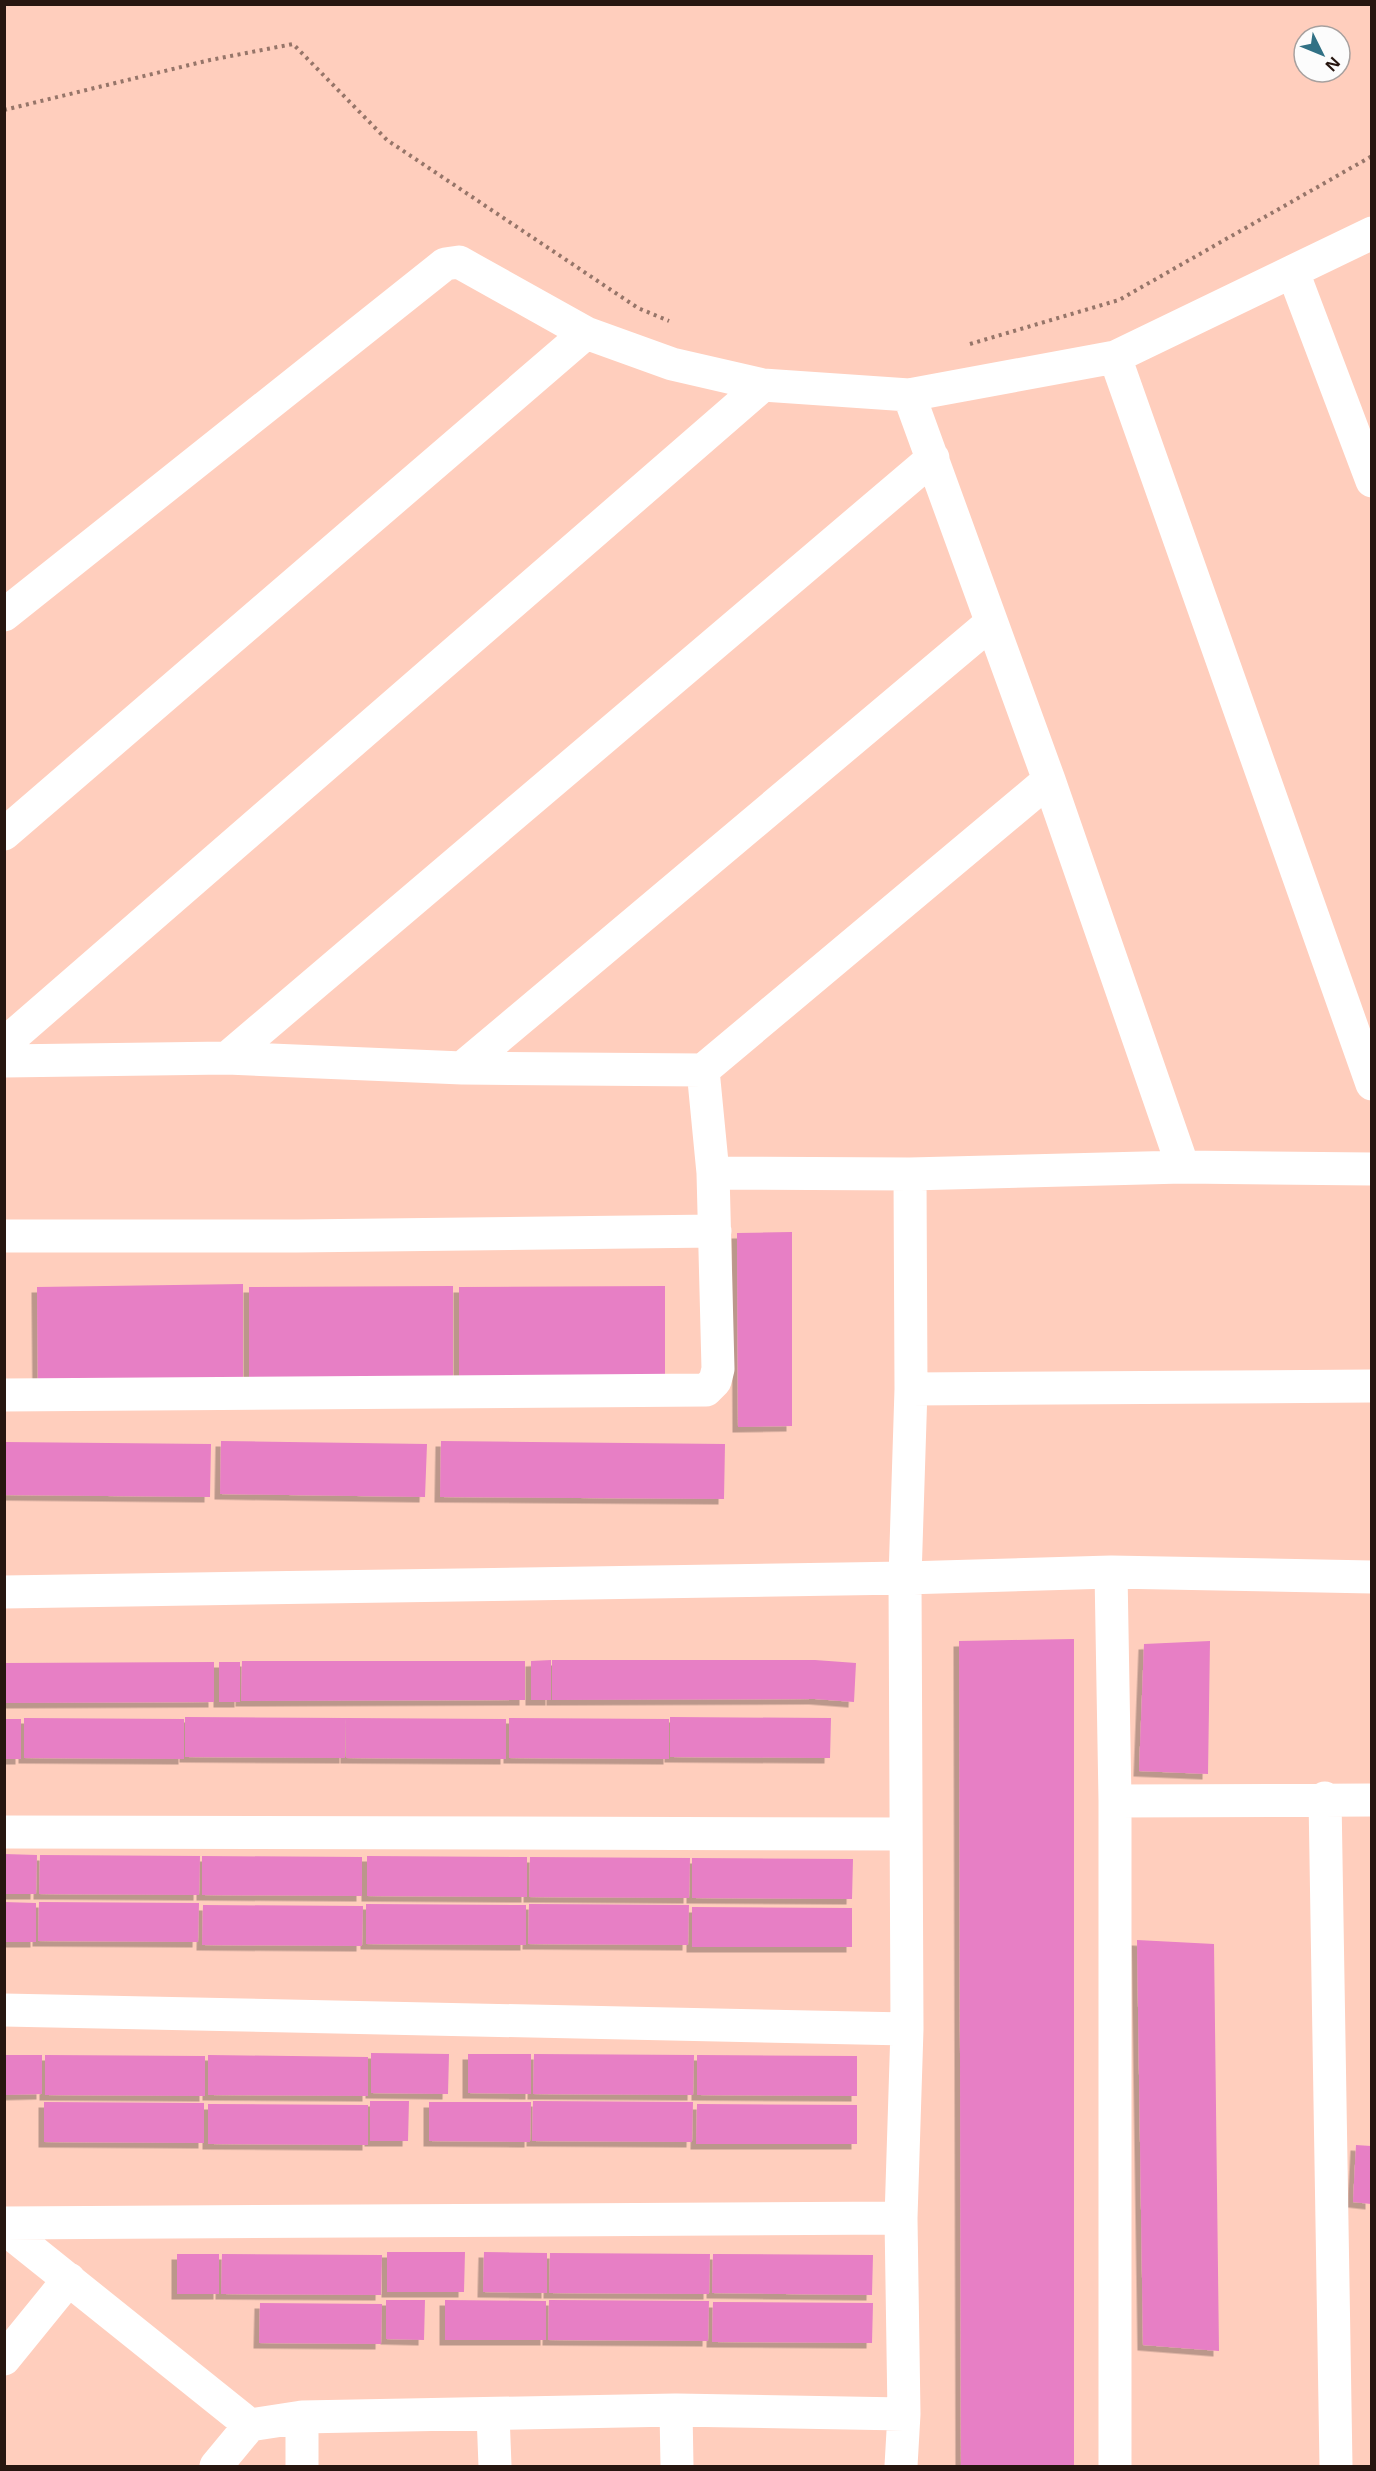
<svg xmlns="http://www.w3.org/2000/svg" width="1376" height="2471" font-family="'Open Sans',sans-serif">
<defs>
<filter id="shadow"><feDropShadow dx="-5.5" dy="5.5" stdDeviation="0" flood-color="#0004"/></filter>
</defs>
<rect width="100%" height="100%" fill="#ffcebd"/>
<path fill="#e77fc5" filter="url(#shadow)" d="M792 1232V1426L738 1427 737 1233Z
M243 1284V1389L38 1393 37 1287Z
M453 1286V1390L249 1391V1287Z
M665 1286V1390H459V1287Z
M221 1441 427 1444 425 1497 220 1494Z
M441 1441 725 1444 724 1499 440 1497Z
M5 1442 211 1444 210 1497 4 1495Z
M1074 1639V2466H961L959 1641Z
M1210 1641 1208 1774 1139 1771 1144 1644Z
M551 1660V1700H531V1661Z
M552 1660H815L856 1663 854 1702 815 1699 552 1700Z
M242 1661H525V1700L241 1701Z
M214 1662V1702L4 1703V1663Z
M219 1662H240V1702H219Z
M185 1717 346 1718 345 1758 185 1757Z
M670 1717 831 1718 830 1758 670 1757Z
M24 1718 184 1719V1759L24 1758Z
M346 1718 506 1719V1759L346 1758Z
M509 1718 669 1719V1759L509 1758Z
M5 1719H21V1759H5Z
M4 1854 37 1855 36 1894H4Z
M40 1855 200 1856 199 1895 39 1894Z
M202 1856 362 1857V1896L202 1895Z
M367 1856 527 1857V1897L367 1896Z
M530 1857 690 1858 689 1898 529 1897Z
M692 1858 853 1859 852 1899 692 1898Z
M4 1902 36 1903V1942H4Z
M39 1902 199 1903 198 1942 38 1941Z
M366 1904 526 1905V1945L366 1944Z
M529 1904 689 1905 688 1945 528 1944Z
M203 1905 363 1906 362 1946 202 1945Z
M692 1907 852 1908V1947H692Z
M1137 1940 1214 1944 1219 2351 1143 2345Z
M371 2053 449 2054 448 2094 371 2093Z
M468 2054H531V2094L468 2093Z
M534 2054 694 2055 693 2095 533 2094Z
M5 2055H42V2094L5 2095Z
M45 2055 205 2056V2096L45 2095Z
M208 2055 368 2057V2096L208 2095Z
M697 2055 857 2056V2096L697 2095Z
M370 2101H409L408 2141H370Z
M533 2101 693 2102 692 2142 532 2141Z
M44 2102 204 2103V2143L44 2142Z
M429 2102H531L530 2142 429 2141Z
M208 2104 368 2105V2145L208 2144Z
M697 2104 857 2105V2144H696Z
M1356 2145 1371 2146V2204L1353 2202Z
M387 2252H465L464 2292H387Z
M484 2252 547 2253V2293L483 2292Z
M550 2253 710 2254 709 2294 549 2293Z
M177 2254H219V2294H177Z
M222 2254 382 2255 381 2295 221 2294Z
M713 2254 873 2255 872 2295 712 2293Z
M386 2300H425L424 2340 386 2339Z
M445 2300 546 2301V2340H445Z
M549 2300 709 2301 708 2341 548 2340Z
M713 2302 873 2303 872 2343 712 2342Z
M260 2303 382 2304 381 2344 259 2343Z"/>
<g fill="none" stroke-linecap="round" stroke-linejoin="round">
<path stroke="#967569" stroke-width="4" stroke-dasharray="3 4.5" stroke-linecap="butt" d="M4 110 210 60 293 44 387 140 638 308 669 321
M970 344 1119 300 1372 156"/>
<path stroke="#fff" stroke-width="33" d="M1293 272 1372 481
M1115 357 1372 1084
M909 395 1115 357 1372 233
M4 615 445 264 459 262 586 333 672 364 763 385 909 395 1049 780 1183 1167 1372 1169
M4 834 586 333
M4 1044 763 385
M227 1058 933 458
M4 1061 227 1058 462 1068 703 1070 1049 780
M462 1068 991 623
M713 1173 910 1174 1183 1167
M4 1236H297L715 1231
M911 1389 1372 1386
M4 1395 706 1390 715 1381 718 1369 713 1173 703 1070
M1111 1572 1115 1801V2466
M4 1592 905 1578 1111 1572 1372 1577
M1325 1798 1336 2466
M1115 1801 1372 1800
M4 1832 905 1834
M4 2010 907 2029
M4 2223 901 2218
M4 2228 250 2425
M4 2359 69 2279
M676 2410 677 2466
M493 2414 495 2466
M216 2466 250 2425 302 2417 676 2410 904 2414
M302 2466V2417
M901 2466 904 2414 901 2218 907 2029 905 1578 911 1389 910 1174"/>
</g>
<rect width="1376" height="2471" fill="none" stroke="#271610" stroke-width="12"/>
<g transform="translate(1322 54) rotate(133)"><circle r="28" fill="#fcfcfc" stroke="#a7a09e" stroke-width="1.5"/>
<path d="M0-4.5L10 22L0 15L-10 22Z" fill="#317185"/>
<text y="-9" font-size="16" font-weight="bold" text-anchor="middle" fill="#271610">N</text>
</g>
</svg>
